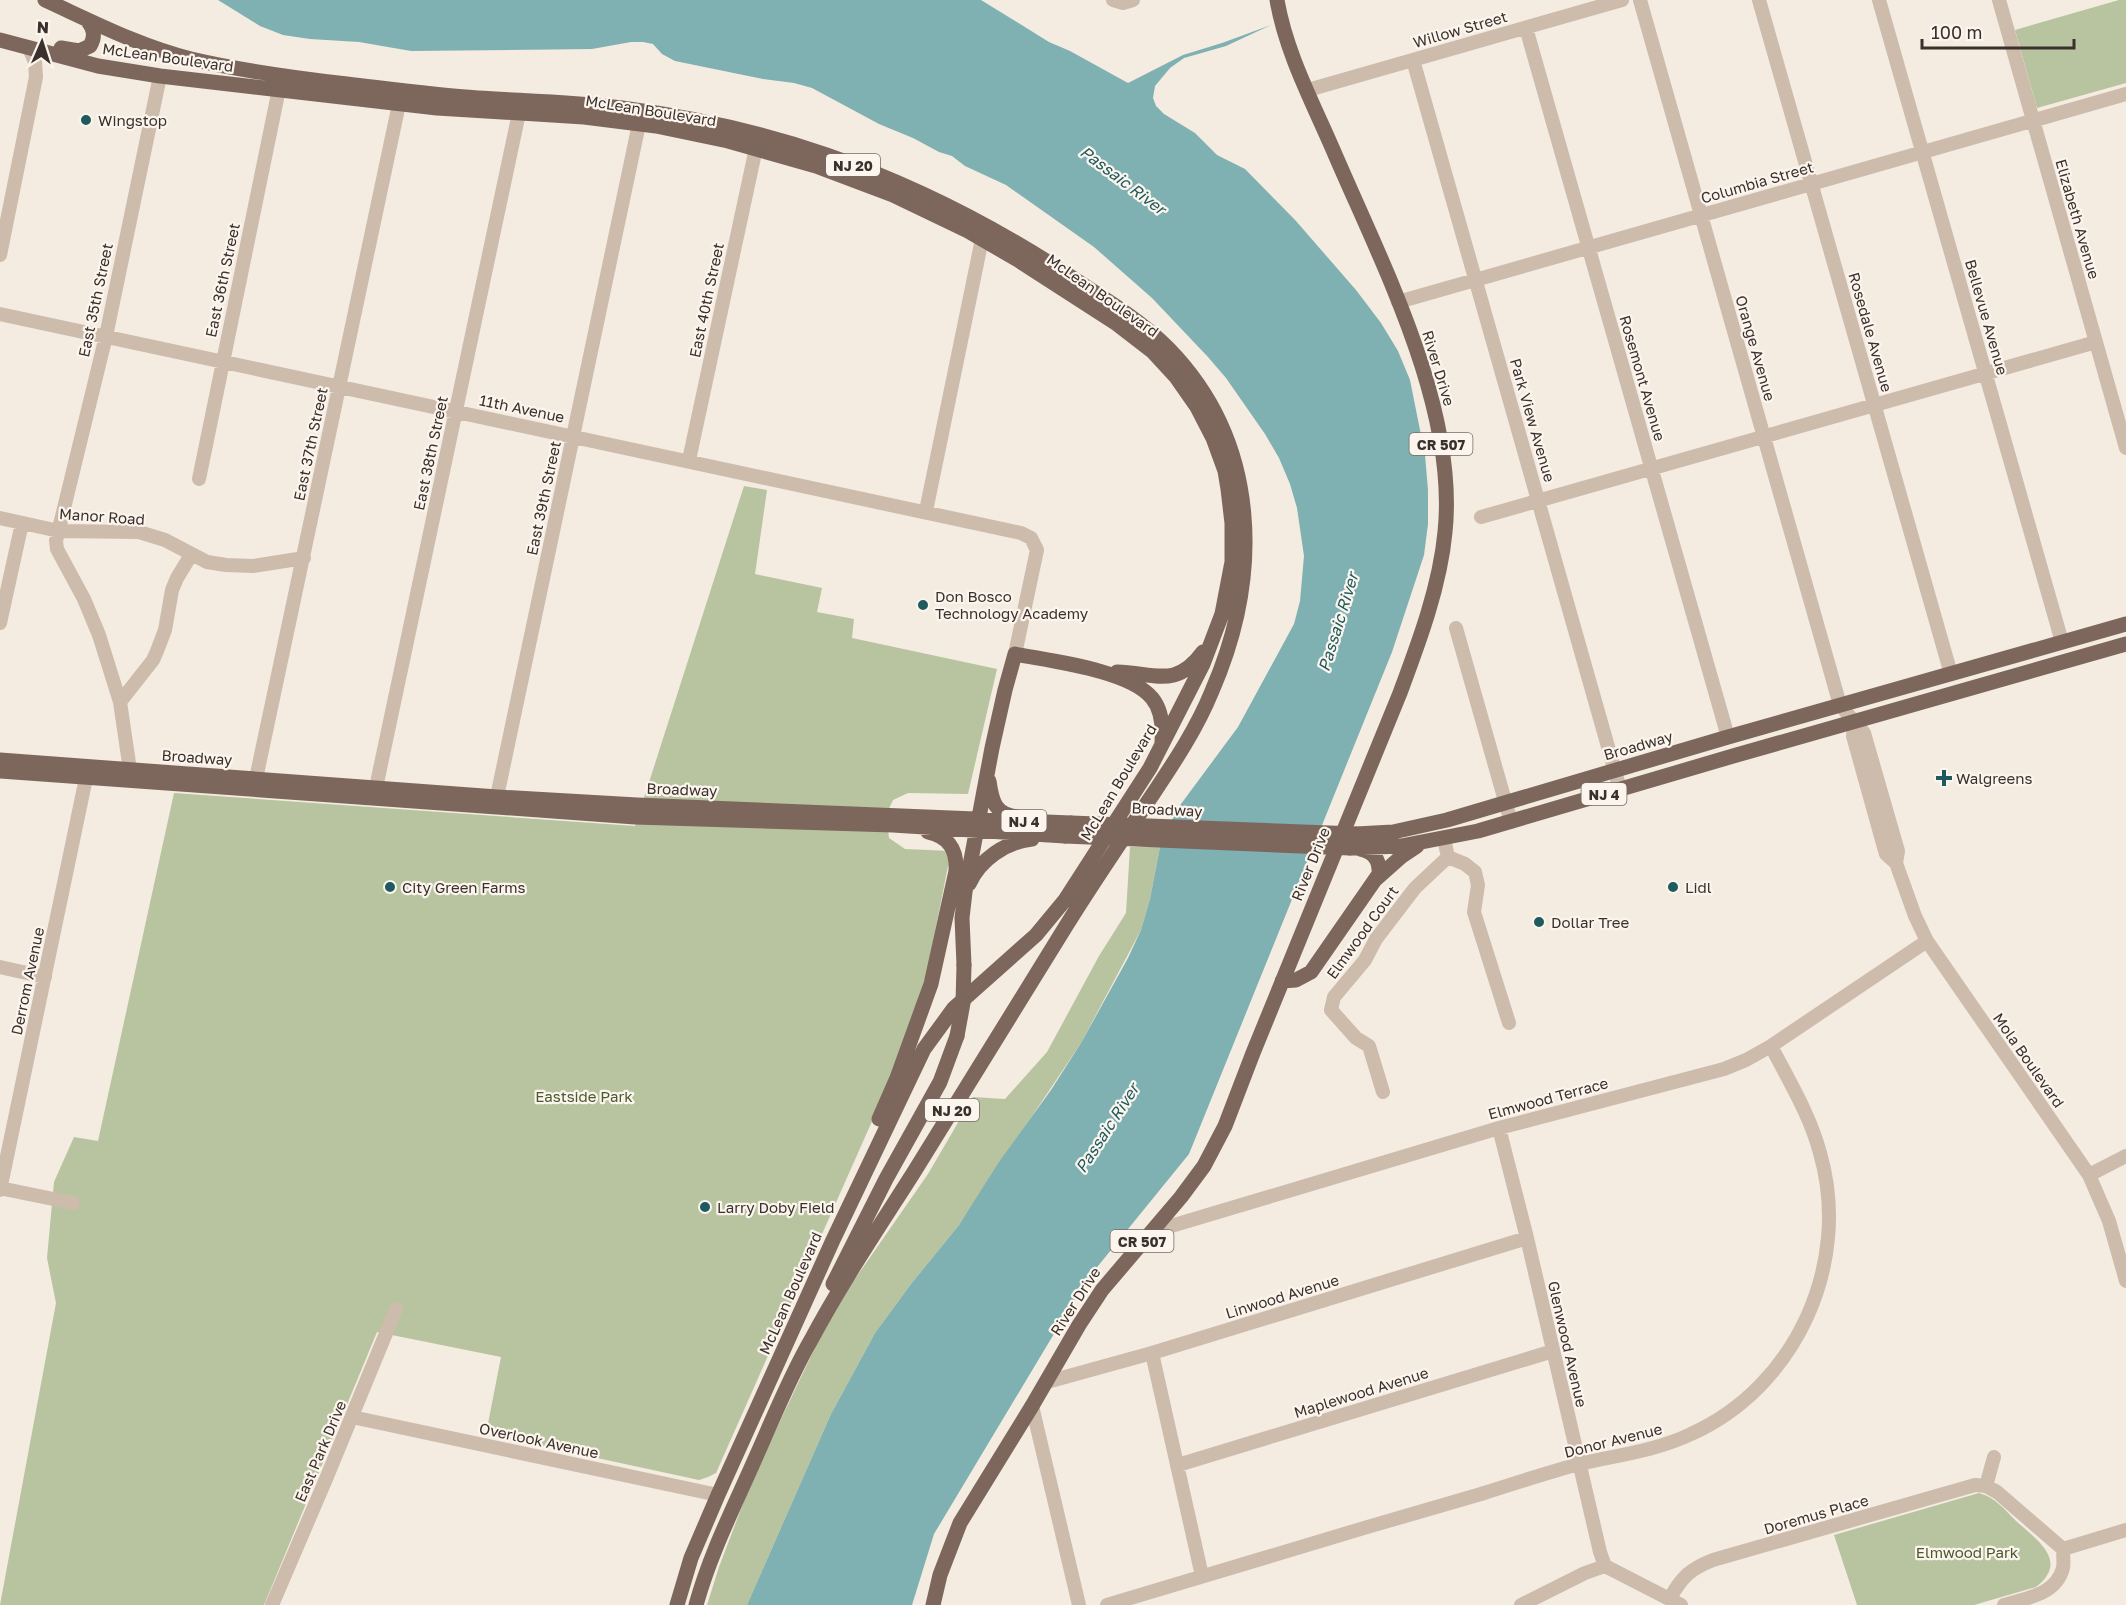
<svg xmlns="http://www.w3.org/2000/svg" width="2126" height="1605" font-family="'Golos Text',sans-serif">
<rect width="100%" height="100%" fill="#f4ebe1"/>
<path fill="#b8c4a0" d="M2119 0H2126V83L2037 108 2015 30Z
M744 486 767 490 755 574 822 588 817 612 854 619 852 638 997 669 968 794 908 793 893 800 886 815 889 838 905 849 951 851 927 972 897 1065 716 1473 708 1477 699 1480 486 1434 501 1357 377 1332 264 1605H0L56 1303 47 1258 54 1182 74 1137 98 1141 174 793 635 826Z
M1130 847H1160L1150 899 1141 930 1081 1043 959 1225 911 1284 875 1333 831 1414 747 1605H707L719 1567 752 1480 832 1312 928 1174 973 1097 1005 1099 1047 1052 1099 956 1126 913Z
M1979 1493C1995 1497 2005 1510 2016 1521 2036 1539 2070 1561 2036 1587L1974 1605H1857L1834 1535Z"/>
<path fill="#7fb0b2" d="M218 0H981L1049 42 1070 51 1128 83 1183 55 1222 43 1271 25 1226 46 1184 58 1170 68 1155 86 1153 98 1156 106 1164 114 1195 133 1217 155 1245 169 1296 221 1356 290 1381 323 1398 351 1410 380 1425 455 1428 490V524L1424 555 1392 652 1189 1154 1085 1282 934 1534 912 1605H747L831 1414 875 1333 911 1284 959 1225 999 1162 1051 1090 1081 1043 1128 958 1141 930 1150 899 1160 847 1169 825 1181 804 1238 727 1294 624 1300 601 1304 556 1297 508 1290 484 1279 458 1265 434 1226 378 1208 357 1152 298 1094 247 1006 185 965 166 952 156 939 152 913 138 879 124 812 88 794 83 763 79 675 61 662 54 653 44 643 42H631L592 49 411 51 359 42 310 39 283 35 260 26Z"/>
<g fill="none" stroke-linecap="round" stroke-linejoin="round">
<path stroke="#cdbbac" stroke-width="14" d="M1113 0 1123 3 1133 0
M1640 0 1840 705 1864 733 1898 851 1896 863
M1759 0 1951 674
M1879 0 2062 642
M1999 0 2126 448
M1526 28 1728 737
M1413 60 1620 789
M1308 90 1622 0
M0 255 36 77 35 62 29 48
M1398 302 2126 94
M0 314 1021 533 1031 538 1037 550 1015 654
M689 460 756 148
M199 479 279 89
M926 511 982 239
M1481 517 2096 342
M0 518 59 531 139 532 165 540 207 562 226 565 253 566 304 558
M0 623 22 523
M1456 628 1511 822
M120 702 99 635 84 599 57 549 56 541 106 336 160 76
M1855 721 1853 736 1882 840 1886 854 1896 863 1915 916 1927 941 2089 1175 2109 1221 2126 1281
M130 770 120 702 153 660 157 651 165 630 172 590 177 578 191 555
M254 788 399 104
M374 797 519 113
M495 806 639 124
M1448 857 1465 864 1475 872 1478 885 1474 912 1509 1023
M0 967 45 977
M1383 1092 1369 1046 1356 1038 1331 1010 1334 997 1365 960 1376 939 1415 888 1448 857 1444 839
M1499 1128 1527 1238 1600 1552 1605 1566
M2089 1175 2126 1156
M0 1188 73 1203
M0 1190 86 778
M1151 1232 1499 1128 1724 1069 1746 1060 1771 1046 1927 941
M1152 1353 1202 1576
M1047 1382 1152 1353 1527 1238
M1032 1406 1079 1605
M352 1417 718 1495
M1178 1465 1553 1351
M1986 1486 1994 1457
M1670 1598C1682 1577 1690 1569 1713 1560L1975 1485 1986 1486 1997 1492 2063 1549
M272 1605 326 1479 396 1309
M1107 1605C1231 1567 1356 1530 1481 1494 1515 1483 1549 1472 1583 1463 1619 1455 1658 1450 1691 1434 1796 1387 1852 1263 1820 1153 1810 1115 1789 1081 1771 1046
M1521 1605 1585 1573 1605 1566 1681 1605
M2004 1605C2026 1598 2056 1595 2063 1568 2064 1563 2063 1554 2063 1549L2126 1530"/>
<path stroke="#7d675c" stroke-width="15" d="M45 0C93 22 139 46 191 59 242 71 295 78 347 84 390 89 434 95 478 98 526 101 574 102 622 108 691 117 760 132 827 155 910 184 988 223 1062 271 1098 295 1137 317 1168 348 1261 443 1262 576 1212 691 1197 728 1175 761 1153 794 1124 837 1094 881 1066 926 1016 1008 965 1090 914 1172 879 1227 842 1282 811 1340 789 1378 773 1419 755 1459 734 1507 710 1554 696 1605
M0 40 98 66 160 76 437 108 584 117 656 126 728 141 816 166 893 195 968 231 1018 260 1117 324 1152 351 1176 377 1197 407 1213 438 1225 471 1228 489 1232 523V562L1222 614 1203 664 1150 768 1065 900 1036 935 954 1008 924 1049 833 1240 718 1495 691 1558 677 1605
M61 48 79 51 90 46C96 36 94 28 86 19
M1117 672C1155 673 1176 689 1203 652
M0 760 497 797 637 805 1071 823
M0 771 635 817 893 825 1065 836
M989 781C992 802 995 814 1017 817
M1356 834 1393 832 1447 820 1728 737 2126 624
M1350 848 1401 846 1478 831 1733 756 2126 644
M1375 880 1402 856 1417 846
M969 884C980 859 1006 842 1032 839
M964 965 962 918 965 892 992 748 1005 690 1015 654C1050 661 1129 670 1152 698 1162 710 1163 727 1162 742
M1282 981 1296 980 1311 972 1379 874C1380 860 1374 852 1360 849
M879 1119 897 1078 931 984 956 871C957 850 950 837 928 832
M833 1284 886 1179 940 1082 957 1036
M933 1605 940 1575 960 1523 1032 1406 1079 1325 1102 1290 1181 1197 1204 1166 1225 1126 1253 1053 1400 693C1419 642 1440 586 1445 532 1458 408 1382 264 1334 152 1313 103 1286 53 1277 0"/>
<path stroke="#7d675c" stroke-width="15" d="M1071 823 1356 834
M1065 836 1350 848
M957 1036 963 1003 964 965"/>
</g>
<g fill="#1f5a5e" stroke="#fbf5ee" stroke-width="2">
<circle cx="86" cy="120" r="6"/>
<circle cx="923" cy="605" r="6"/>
<path d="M1941 769h6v6h6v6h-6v6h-6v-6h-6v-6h6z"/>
<circle cx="390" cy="887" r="6"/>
<circle cx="1673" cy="887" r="6"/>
<circle cx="1539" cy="922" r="6"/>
<circle cx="705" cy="1207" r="6"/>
</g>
<g text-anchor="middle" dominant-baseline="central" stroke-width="4.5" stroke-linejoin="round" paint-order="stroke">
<g fill="#fbf5ee" stroke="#756b66" stroke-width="1.5">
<rect x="826" y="154" width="54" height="22" rx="4.5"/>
<rect x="1409.5" y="433" width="63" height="22" rx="4.5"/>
<rect x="1581.5" y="783" width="45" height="22" rx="4.5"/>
<rect x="1001.5" y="810" width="45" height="22" rx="4.5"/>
<rect x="925" y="1099" width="54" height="22" rx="4.5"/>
<rect x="1110.5" y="1230" width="63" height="22" rx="4.5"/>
</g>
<g font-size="14" font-weight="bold" fill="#3b302b">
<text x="853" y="165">NJ 20</text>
<text x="1441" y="444">CR 507</text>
<text x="1604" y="794">NJ 4</text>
<text x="1024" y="821">NJ 4</text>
<text x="952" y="1110">NJ 20</text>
<text x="1142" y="1241">CR 507</text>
</g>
<g font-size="15" fill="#3b302b" stroke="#fbf5ee">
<text transform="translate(1460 29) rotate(-16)">Willow Street</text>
<text transform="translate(168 57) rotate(8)">McLean Boulevard</text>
<text transform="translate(651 110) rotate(9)">McLean Boulevard</text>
<text transform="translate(1757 182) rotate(-16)">Columbia Street</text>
<text transform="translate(2078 219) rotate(74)">Elizabeth Avenue</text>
<text transform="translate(222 280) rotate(-78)">East 36th Street</text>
<text transform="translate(1103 295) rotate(35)">McLean Boulevard</text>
<text transform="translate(95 300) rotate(-78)">East 35th Street</text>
<text transform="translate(706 300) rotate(-78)">East 40th Street</text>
<text transform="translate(1987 317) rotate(74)">Bellevue Avenue</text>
<text transform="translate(1871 332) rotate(74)">Rosedale Avenue</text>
<text transform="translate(1756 348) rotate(74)">Orange Avenue</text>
<text transform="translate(1439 368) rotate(73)">River Drive</text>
<text transform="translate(1643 378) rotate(74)">Rosemont Avenue</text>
<text transform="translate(522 408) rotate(12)">11th Avenue</text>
<text transform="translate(1533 420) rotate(74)">Park View Avenue</text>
<text transform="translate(310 444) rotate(-78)">East 37th Street</text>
<text transform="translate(430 453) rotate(-78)">East 38th Street</text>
<text transform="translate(543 498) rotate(-78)">East 39th Street</text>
<text transform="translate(102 516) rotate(4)">Manor Road</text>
<text transform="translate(1638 745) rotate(-16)">Broadway</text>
<text transform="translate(197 757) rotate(4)">Broadway</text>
<text transform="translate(1118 782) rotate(-59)">McLean Boulevard</text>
<text transform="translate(682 789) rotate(2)">Broadway</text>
<text transform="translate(1167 809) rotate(3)">Broadway</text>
<text transform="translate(1310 864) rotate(-68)">River Drive</text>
<text transform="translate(1362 932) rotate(-54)">Elmwood Court</text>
<text transform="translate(27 981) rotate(-78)">Derrom Avenue</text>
<text transform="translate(2029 1060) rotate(55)">Mola Boulevard</text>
<text transform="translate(1548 1098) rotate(-15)">Elmwood Terrace</text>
<text transform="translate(790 1293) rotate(-66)">McLean Boulevard</text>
<text transform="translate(1282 1296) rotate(-17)">Linwood Avenue</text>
<text transform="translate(1075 1301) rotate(-57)">River Drive</text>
<text transform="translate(1568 1344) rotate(77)">Glenwood Avenue</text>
<text transform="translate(1361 1392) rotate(-17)">Maplewood Avenue</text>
<text transform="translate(539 1440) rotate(12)">Overlook Avenue</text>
<text transform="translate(1613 1440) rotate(-14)">Donor Avenue</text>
<text transform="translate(320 1451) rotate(-67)">East Park Drive</text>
<text transform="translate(1816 1514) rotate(-16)">Doremus Place</text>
</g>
<g font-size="15" fill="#3b302b" stroke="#fbf5ee" text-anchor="start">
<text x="98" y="120">Wingstop</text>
<text x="935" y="596">Don Bosco<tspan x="935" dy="17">Technology Academy</tspan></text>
<text x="1956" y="778">Walgreens</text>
<text x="402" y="887">City Green Farms</text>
<text x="1685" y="887">Lidl</text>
<text x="1551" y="922">Dollar Tree</text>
<text x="717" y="1207">Larry Doby Field</text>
</g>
<g font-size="15" fill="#4a5a2e" stroke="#fbf5ee">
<text x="584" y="1096">Eastside Park</text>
<text x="1967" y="1552">Elmwood Park</text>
</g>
<g font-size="16" font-style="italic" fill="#1f5a5e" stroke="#fbf5ee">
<text transform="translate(1123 180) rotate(37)">Passaic River</text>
<text transform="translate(1338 622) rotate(-73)">Passaic River</text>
<text transform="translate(1107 1128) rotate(-57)">Passaic River</text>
</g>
</g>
<g transform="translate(42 42) rotate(3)" stroke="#fbf5ee" stroke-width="4.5" paint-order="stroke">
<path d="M0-4.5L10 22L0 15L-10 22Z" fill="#3b302b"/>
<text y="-9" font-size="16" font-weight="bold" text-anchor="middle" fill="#3b302b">N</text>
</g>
<path d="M1922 39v9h152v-9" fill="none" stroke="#3b302b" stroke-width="3"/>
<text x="1931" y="39" font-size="18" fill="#3b302b" stroke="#fbf5ee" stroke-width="4.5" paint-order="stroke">100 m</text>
</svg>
